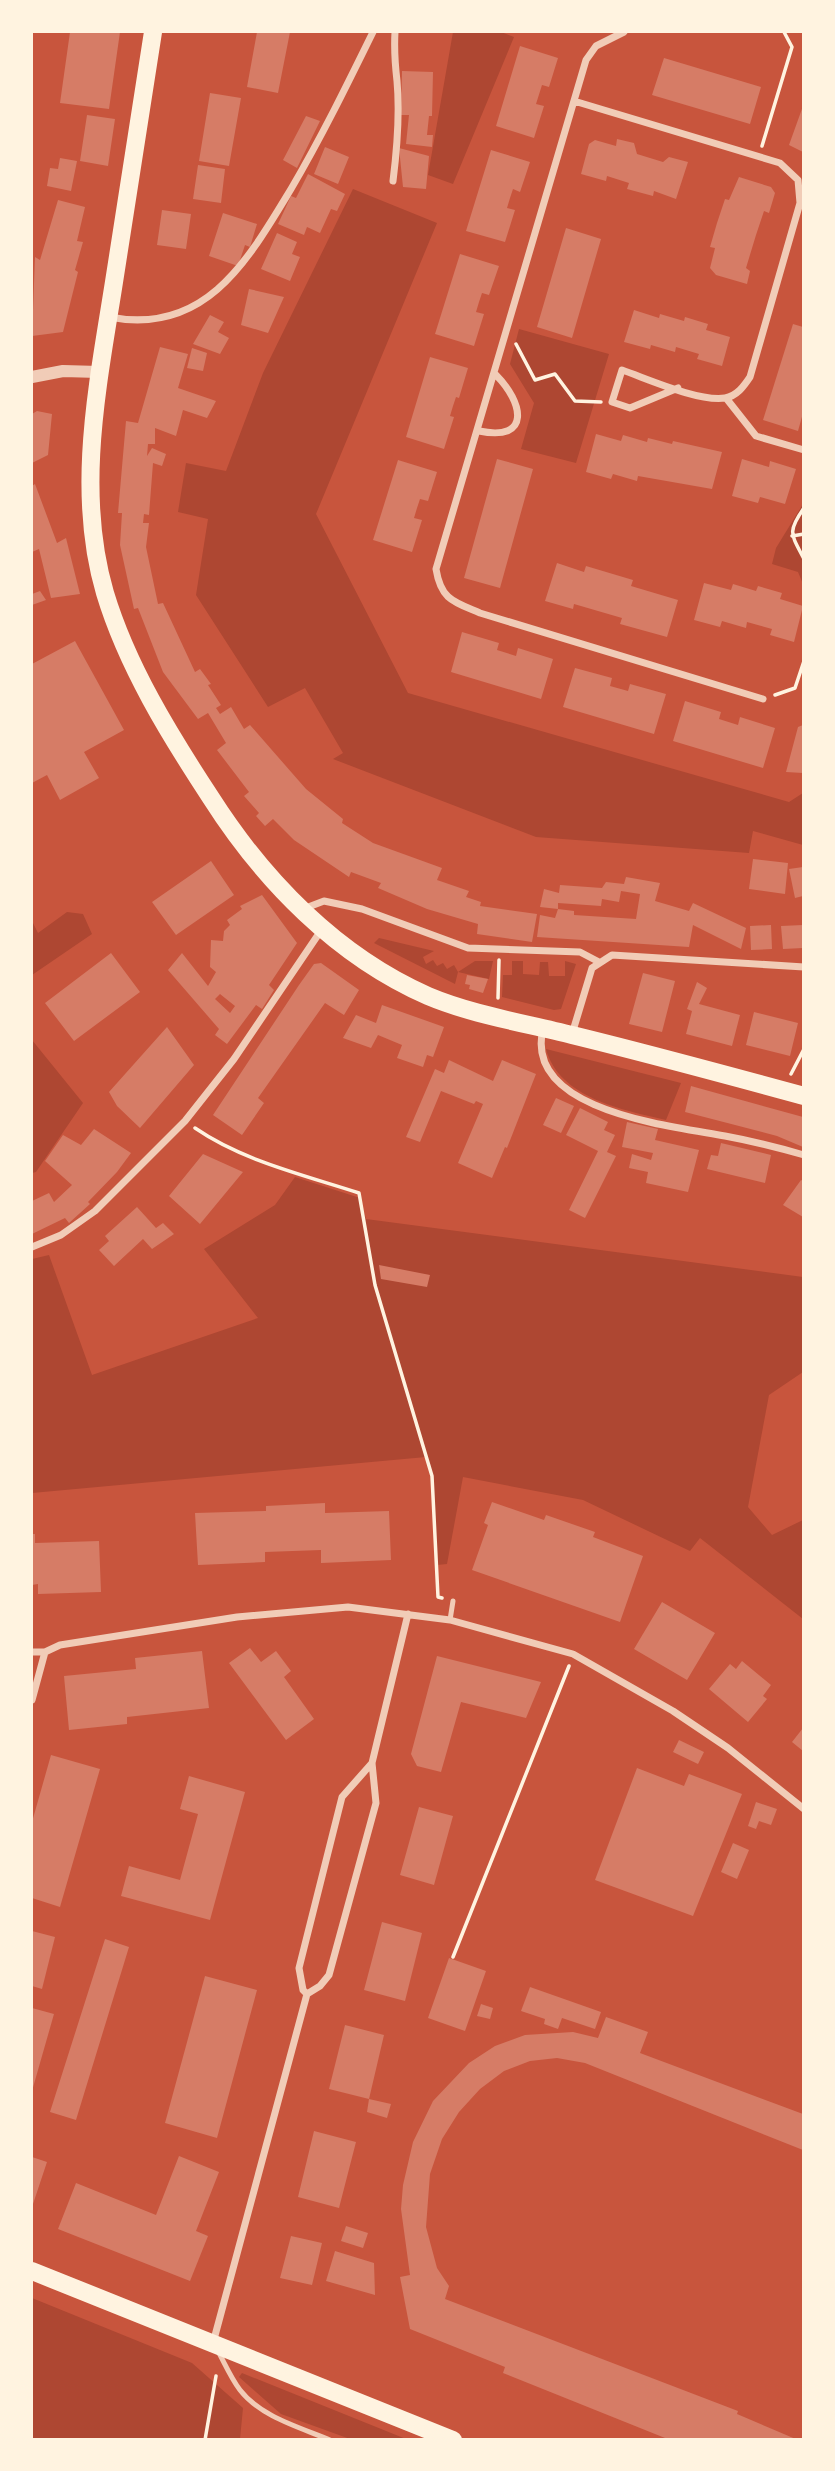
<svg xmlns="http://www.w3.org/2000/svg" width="835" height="2471" font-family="Inter,sans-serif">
<rect width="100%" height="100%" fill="#c8553d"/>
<path fill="#ae4732" d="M453 32H501L514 37 453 184 428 175Z
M353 189 437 223 316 514 408 693 789 802 803 793V845L753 831 749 853 536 837 333 759 343 753 305 688 268 707 196 595 208 519 178 512 186 463 226 471 263 373Z
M519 329 609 354 576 463 521 449 534 403 510 364Z
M803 504V584L798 572 772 564 776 548Z
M67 912 83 914 92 934 32 975V921L38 933Z
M379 938 434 951 423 957 426 964 433 960 437 966 443 963 447 969 454 965 458 972 475 961H493L489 979 458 972 455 984 374 943Z
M512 961H523V974L539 975 540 962H548L549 976H565V961L576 964 561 1009 554 1010 502 997 503 975H512Z
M32 1040 83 1103 36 1172 32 1173Z
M546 1049 681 1083 666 1120C623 1110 559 1098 546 1049Z
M295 1177 360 1198 366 1219 803 1277V1372L769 1395 748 1507 772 1535 803 1520V1619L700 1538 690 1551 583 1500 463 1477 447 1564 437 1565 432 1476 426 1457 32 1493V1259L49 1255 92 1375 258 1318 204 1249 275 1205Z
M32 2298 192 2363 243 2408 240 2439H32Z
M242 2373 406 2439H350L281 2414 239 2377Z"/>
<path fill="#d67c66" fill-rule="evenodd" d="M70 32H120L109 109 60 103Z
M257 32H290L278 93 247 87Z
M520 46 558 58 549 87 542 85 536 104 544 106 534 138 496 126Z
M664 58 761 87 750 124 652 95Z
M402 71 433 72 432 116H429L427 135H433L432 147 406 144 409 115H401Z
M210 93 241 98 229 166 199 161Z
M803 106V152L789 145Z
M87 115 115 119 108 166 80 161Z
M306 116 320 121 297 168 283 160Z
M617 139 634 143 637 154 663 162 669 157 688 162 676 199 654 191 653 196 627 189 629 183 607 176 606 181 581 174 589 144 595 140 616 146Z
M325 147 349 157 338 184 314 174Z
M399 148 429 156 426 189 403 187Z
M491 150 530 162 520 192 513 189 510 198 507 208 515 210 505 242 466 231Z
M60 158 77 161 71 191 47 186 50 168 58 169Z
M198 165 225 169 221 203 193 199Z
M308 174 345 194 337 211 331 209 320 233 307 227 304 235 278 224 291 196 296 198Z
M739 177 771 187 775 193 769 213 764 211 756 235 746 268 750 271 747 284 716 275 710 268 715 248 710 247 717 223 725 199 729 200Z
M58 200 85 207 77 241 83 242 75 270 78 272 63 332 32 336 35 257 40 260Z
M162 210 191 214 186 249 157 245Z
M223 213 257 224 250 247 245 245 238 266 209 256Z
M566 228 601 239 572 338 537 327Z
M277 233 297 242 292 254 300 257 290 281 261 269Z
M460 254 499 266 489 295 482 293 479 302 476 312 484 314 474 346 435 334Z
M249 289 284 297 268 333 241 325Z
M634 310 659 318 660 314 684 321 685 317 708 324 706 330 730 337 722 366 697 359 699 354 676 347 675 352 651 345 650 349 624 342Z
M210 315 224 322 218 332 229 338 220 354 193 344Z
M793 324 803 327V413L798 431 763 420Z
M160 347 188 354 178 388 216 401 207 418 183 410 176 436 155 428V444H148L147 456 152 448 166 454 162 466 153 463 149 515 144 514 143 523H149L146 547 158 604 163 603 195 672 200 669 211 684 208 685 221 705 216 708 220 714 231 707 244 729 250 725 306 789 343 819 342 823 373 843 442 868 437 880 469 891 466 897 481 902 480 906 537 914 532 942 477 934 478 924 427 909 378 888 381 883 351 872 349 877 294 840 273 819 265 826 256 816 259 813 244 796 249 792 217 750 226 743 208 713 198 719 163 672 138 608 134 609 120 545 122 513H118L126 421 138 423Z
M192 348 207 353 203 371 187 368Z
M430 357 468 368 459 398 456 397 453 406 450 416 454 417 444 449 406 437Z
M37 411 52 414 48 455 32 463V414Z
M596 434 621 441 623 435 647 442 648 438 672 444 673 441 722 452 712 489 638 476 637 481 613 474 611 479 586 472Z
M497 459 533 469 500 588 464 578Z
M742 459 769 467 770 461 796 469 785 504 760 497 758 503 732 496Z
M398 460 437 472 428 501 420 499 417 508 414 518 422 520 412 552 373 540Z
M35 484 57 543 66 538 80 594 51 598 39 549 32 552V486Z
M557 563 584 572 586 566 633 580 631 586 678 600 667 637 620 624 622 618 574 604 573 609 545 601Z
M704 583 731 590 733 584 756 591 758 586 782 593 780 599 803 606 794 642 770 635 772 629 747 622 746 628 722 621 720 627 694 620Z
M40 591 46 600 32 605V594Z
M462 632 499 643 497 650 516 656 518 648 553 659 541 699 451 672Z
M75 641 124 730 84 752 99 778 60 800 47 775 32 783V664Z
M575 668 612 678 610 686 628 691 630 684 666 694 654 734 563 707Z
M685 701 721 712 719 719 738 725 740 717 775 728 763 768 673 741Z
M803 725V773L786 772 798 727Z
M753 859 788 863 785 894 749 889Z
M211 861 234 895 176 935 152 902Z
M803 867V896L795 898 789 869Z
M626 877 660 883 655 901 689 911 693 903 746 928 741 949 693 925 689 947 537 937 540 915 555 918 558 909 574 911V915L636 919 640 894 621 891 619 902 602 899 601 906 558 903V909L540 907 544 889 559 893 560 885 602 888 606 882 624 884Z
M262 895 297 943 269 985 274 990 262 1009 256 1005 227 1044 215 1035 219 1029 168 970 182 953 208 986 216 972 210 967 211 940 223 941 224 931 230 925 227 920 242 909 240 906ZM220 994 235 1006 230 1013 215 999Z
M771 925 772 949 751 950 750 926Z
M803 925V948L783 949 781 926Z
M111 953 140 992 74 1041 45 1003Z
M321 963 359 990 344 1015 325 1003 258 1098 264 1103 242 1135 213 1115 299 985 314 964Z
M643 973 675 981 662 1032 629 1024Z
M467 975 488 979 483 993 469 989 470 985 465 984Z
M697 982 707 988 699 1004 740 1015 732 1046 686 1034 692 1011 687 1009Z
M382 1005 444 1027 433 1057 427 1055 423 1067 397 1058 402 1045 378 1035 371 1048 343 1038 356 1015 376 1023Z
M754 1012 798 1023 790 1056 746 1045Z
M167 1027 194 1065 140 1128 117 1106 109 1092Z
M449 1060 493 1081 502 1060 536 1074 507 1148 505 1147 492 1178 458 1163 483 1104 476 1101 474 1104 441 1091 420 1142 406 1137 435 1069 444 1073Z
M691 1086 803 1117V1147L777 1136 685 1112Z
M556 1098 574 1106 561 1133 543 1125Z
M580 1108 608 1122 604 1130 615 1135 607 1152 616 1156 585 1218 569 1210 598 1151 566 1135Z
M627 1122 658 1129 655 1140 699 1150 688 1192 646 1183 648 1172 629 1168 632 1154 651 1160 653 1153 622 1147Z
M94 1129 131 1153 117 1172 88 1202 90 1204 69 1223 65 1218 32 1234V1201L49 1193 54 1202 72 1185 45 1161 63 1135 81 1145Z
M721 1143 771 1155 765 1183 707 1169 711 1155 718 1156Z
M203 1154 243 1172 200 1224 169 1196Z
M801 1180 803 1181V1217L783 1205Z
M137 1207 156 1228 163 1223 174 1234 152 1249 143 1239 114 1266 99 1250 109 1241 105 1236Z
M379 1265 430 1275 427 1287 381 1279Z
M492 1502 544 1520 546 1515 595 1532 593 1537 643 1556 620 1622 472 1570 488 1525 484 1523Z
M325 1503V1513L389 1511 391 1560 321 1563V1550L265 1552V1562L198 1565 195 1513 266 1511V1506Z
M32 1534H35V1543L99 1541 101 1592 38 1594V1584L32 1585Z
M662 1602 715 1633 687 1680 634 1649Z
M250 1648 261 1662 276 1651 291 1671 284 1677 314 1719 286 1740 229 1663Z
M202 1651 209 1708 127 1717V1724L69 1730 64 1676 136 1669 135 1658Z
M437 1656 541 1682 526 1718 461 1702 441 1772 417 1766 411 1754Z
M742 1661 771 1685 763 1696 767 1699 748 1722 709 1689 730 1664 736 1669Z
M803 1728V1751L792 1742Z
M679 1740 704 1752 698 1764 673 1752Z
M51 1755 100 1769 60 1907 32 1898V1822Z
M637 1768 684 1786 689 1774 742 1794 693 1916 595 1880Z
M189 1776 245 1792 210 1920 121 1896 129 1866 180 1880 198 1814 180 1809Z
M756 1802 777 1809 771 1825 759 1821 756 1829 748 1826Z
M419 1807 453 1816 434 1885 400 1875Z
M733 1843 749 1850 737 1879 721 1872Z
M382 1922 422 1933 405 2001 364 1990Z
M32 1931 55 1937 42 1989 32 1986Z
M105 1939 129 1947 76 2120 50 2112Z
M449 1958 486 1971 465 2031 428 2018Z
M205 1976 257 1990 217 2138 165 2123Z
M530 1987 601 2012 595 2029 562 2018 558 2029 544 2024 545 2019 521 2011Z
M481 2004 493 2008 490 2019 477 2016Z
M32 2008 54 2014 32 2091Z
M606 2017 648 2032 640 2053 803 2114V2150L585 2063 557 2058 530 2061 504 2071 480 2089 459 2112 442 2139 430 2174 426 2227 437 2268 449 2286 445 2299 738 2411 737 2414 798 2440H670L503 2373 505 2367 410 2329 400 2277 410 2275 401 2209 403 2185 413 2142 433 2101 469 2063 495 2046 525 2035 573 2032 598 2038Z
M345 2025 384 2035 369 2099 391 2104 387 2118 367 2112 369 2099 329 2089Z
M314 2131 356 2142 339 2208 298 2197Z
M179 2156 219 2172 196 2231 208 2236 190 2281 58 2229 76 2183 156 2215Z
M32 2157 47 2162 32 2207Z
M346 2226 368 2233 363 2248 341 2241Z
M291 2236 322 2243 312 2285 280 2278Z
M335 2251 374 2263 375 2295 326 2281Z"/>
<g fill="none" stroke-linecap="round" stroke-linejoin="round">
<path stroke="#fff3e0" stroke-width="3.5" d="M762 146 792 47 784 32
M516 344 535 380 555 374 575 401 601 402
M804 508C787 532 791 534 804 559
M792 536 804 534
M775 695 795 688 804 661
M498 998 499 960
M791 1074 804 1049
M195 1128C243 1161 304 1175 359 1193L375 1285 432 1476 438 1597 442 1598
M453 1957 569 1666
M205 2440 216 2376"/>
<path stroke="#f1ccb7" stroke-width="5" d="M450 1620 453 1601
M218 2351C225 2364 231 2378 240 2390 261 2417 299 2427 330 2440"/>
<path stroke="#f1ccb7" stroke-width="7" d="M624 32 596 46 586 60 436 569C441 600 454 602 480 613L763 699
M574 101 780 163 798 180 800 203 750 377C744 386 737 396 725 398 699 402 648 379 622 370L612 402 630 408 678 388
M393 181C397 149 400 114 397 81 395 64 394 49 395 32
M109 317C206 336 248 260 291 189 321 138 347 85 373 32
M726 398 756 436 804 450
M479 431C532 442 523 402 496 375
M303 909 324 901 362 909 468 948 580 952 599 962
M543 1029C523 1111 671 1126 725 1136 752 1141 777 1147 804 1155
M572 1034 592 968 612 955 804 967
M32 1247 61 1235 95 1211 185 1121 234 1059 322 929
M32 1652H45L60 1645 237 1617 348 1607 450 1620 573 1654 673 1711 728 1748 804 1809
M32 1700 45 1652
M307 1994 303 1990 299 1968 342 1797 372 1763
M213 2343 307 1994 320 1986 329 1975 376 1803 372 1763 408 1614"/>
<path stroke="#f1ccb7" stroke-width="12" d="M32 377 63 371 99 372"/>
<path stroke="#fff3e0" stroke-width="18" d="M153 32C140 115 127 199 114 282 98 384 75 491 105 593 127 666 169 734 211 798 264 881 337 956 428 996 473 1015 525 1023 572 1035 650 1054 727 1075 804 1096
M32 2271 453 2440"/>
</g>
<rect width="835" height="2471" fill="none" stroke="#fff3e0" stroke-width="66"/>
</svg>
